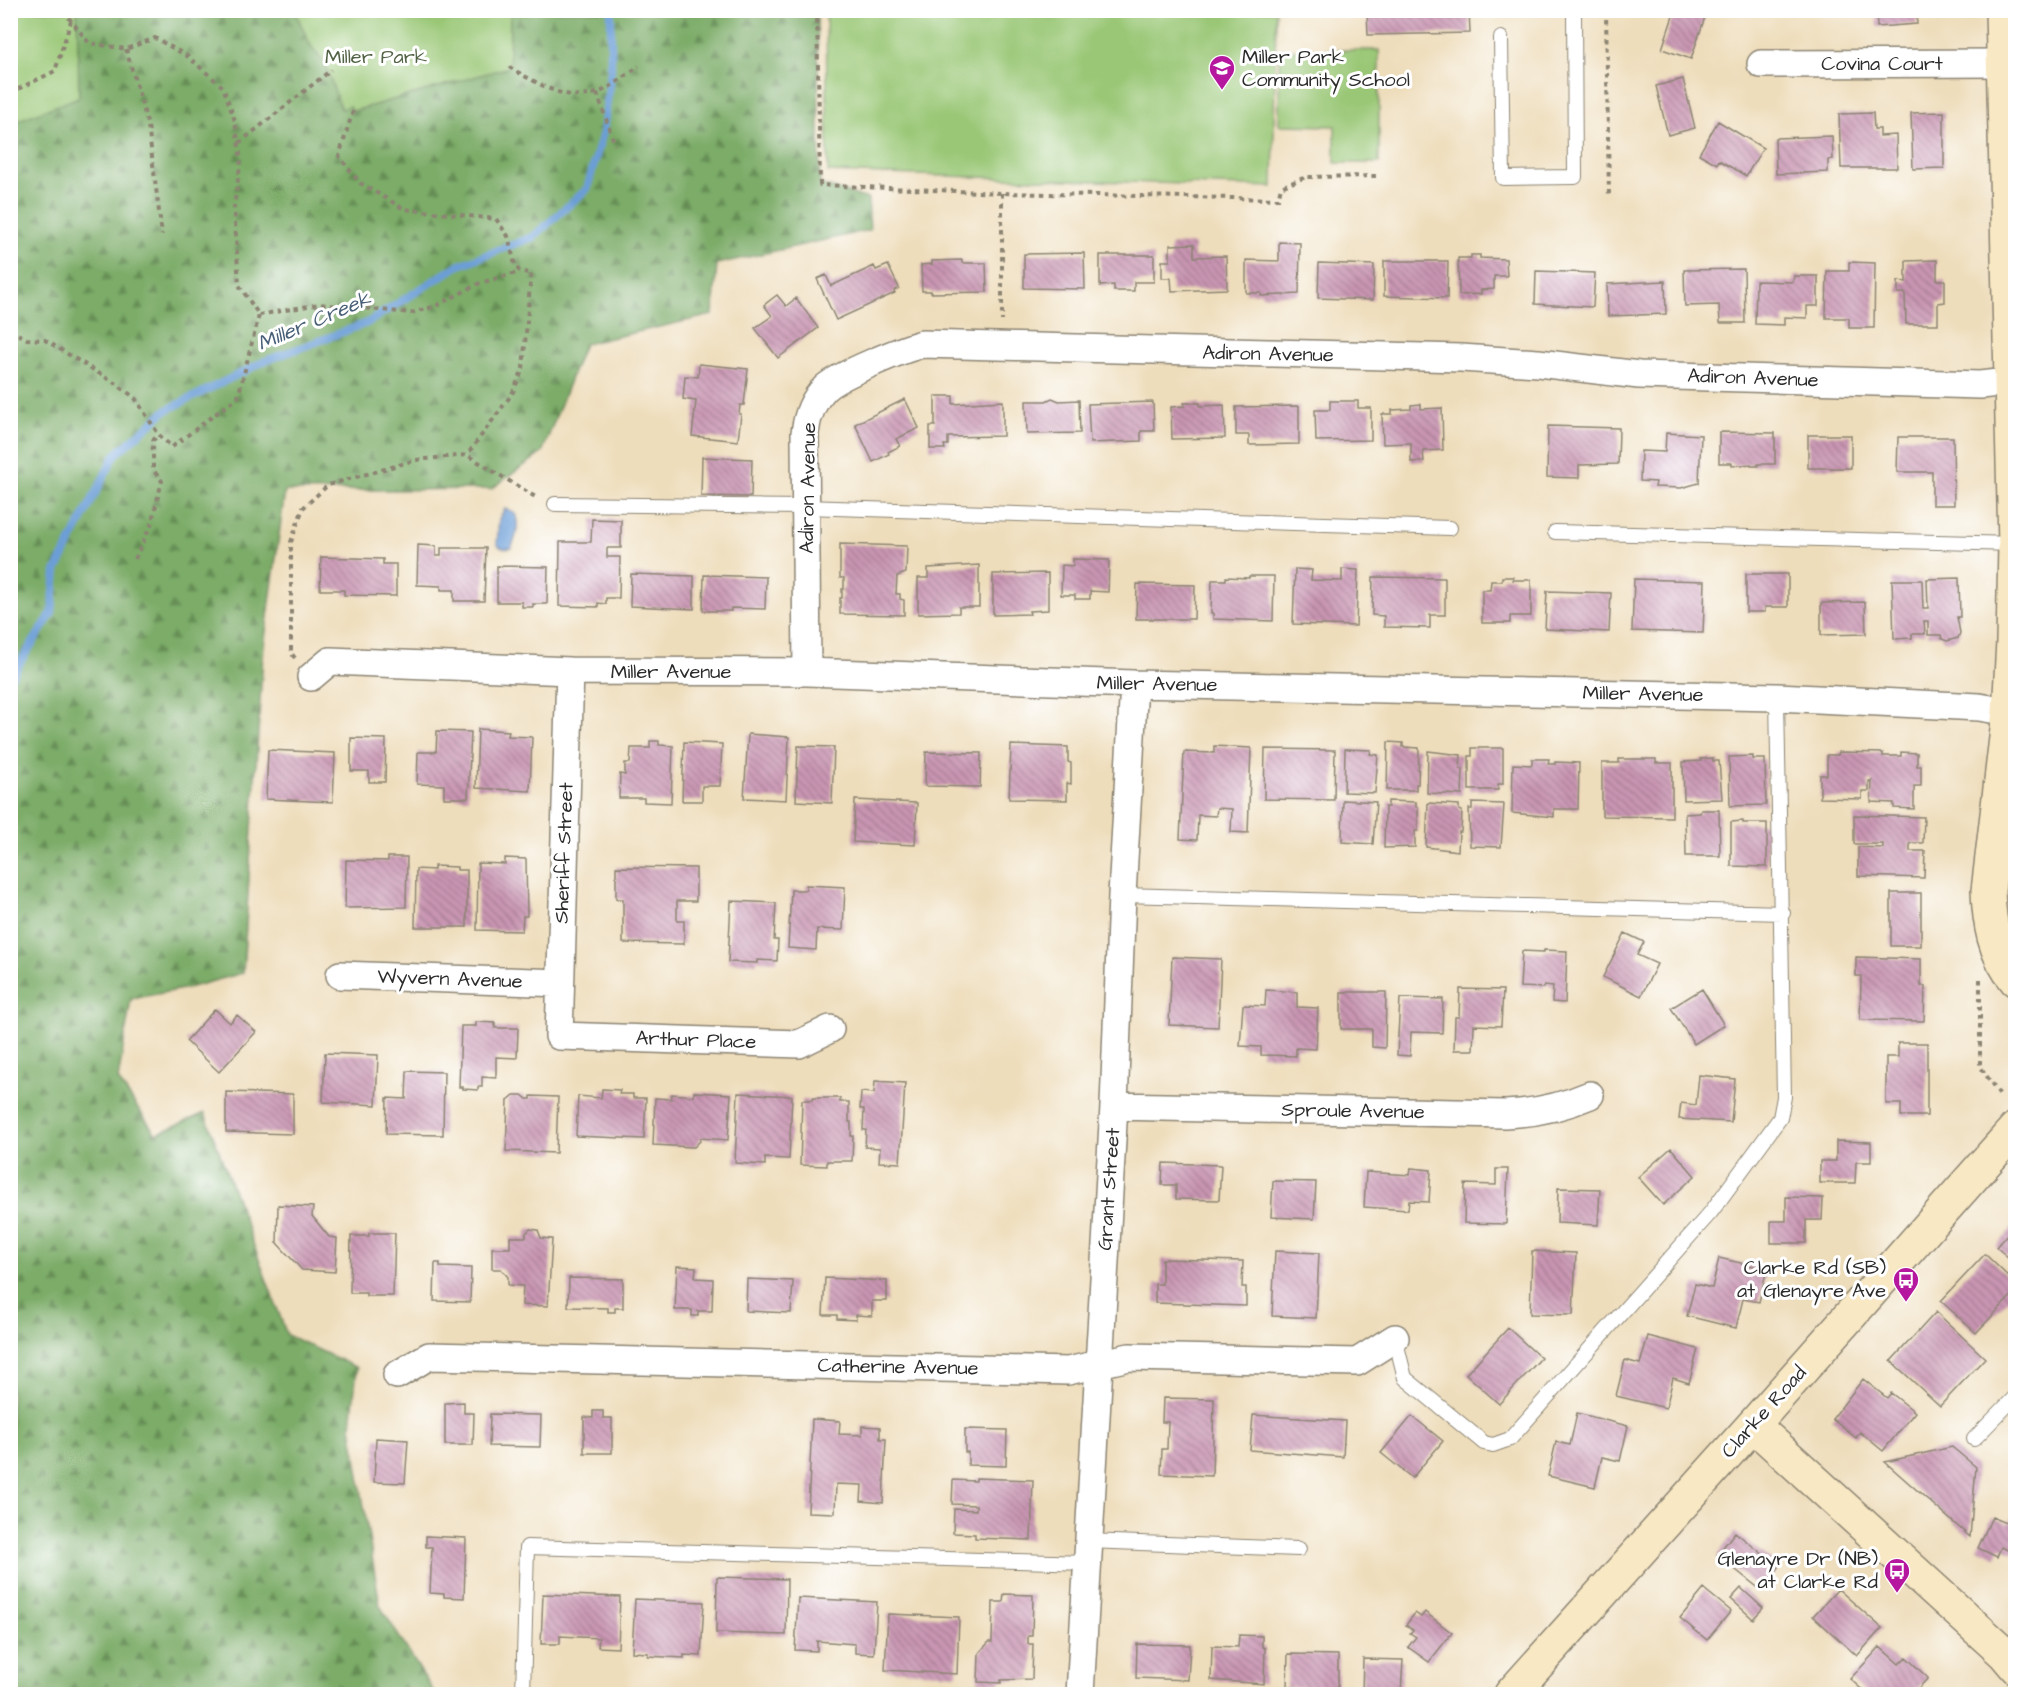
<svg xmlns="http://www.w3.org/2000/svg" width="2026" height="1705" font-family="'Architects Daughter',sans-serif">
<defs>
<pattern id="forest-firs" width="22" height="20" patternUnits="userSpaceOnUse" patternTransform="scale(1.5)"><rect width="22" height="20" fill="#7bac67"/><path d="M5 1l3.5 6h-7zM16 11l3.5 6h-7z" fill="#658c55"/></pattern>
<pattern id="building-back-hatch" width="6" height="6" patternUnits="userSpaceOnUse" patternTransform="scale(1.5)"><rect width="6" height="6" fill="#c995b2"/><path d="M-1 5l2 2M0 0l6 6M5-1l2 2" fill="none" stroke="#a37a91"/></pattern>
</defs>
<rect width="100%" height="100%" fill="#fff"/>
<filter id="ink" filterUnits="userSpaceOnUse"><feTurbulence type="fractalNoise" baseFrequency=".0167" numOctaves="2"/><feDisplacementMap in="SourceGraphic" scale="12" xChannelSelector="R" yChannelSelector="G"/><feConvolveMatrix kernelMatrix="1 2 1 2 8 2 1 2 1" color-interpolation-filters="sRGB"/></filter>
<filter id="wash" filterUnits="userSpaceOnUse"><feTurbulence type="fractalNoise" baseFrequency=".008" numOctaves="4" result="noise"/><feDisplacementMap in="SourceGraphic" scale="24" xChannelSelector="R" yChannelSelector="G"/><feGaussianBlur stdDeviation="1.35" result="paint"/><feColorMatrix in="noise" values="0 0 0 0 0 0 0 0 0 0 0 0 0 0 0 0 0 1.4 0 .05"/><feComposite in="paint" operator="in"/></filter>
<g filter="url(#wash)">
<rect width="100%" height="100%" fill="#edb"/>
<path fill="url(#forest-firs)" stroke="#536c49" stroke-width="1.5" d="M77 11H295L311 46 331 70 353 111 509 67 510 11H817L820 184 868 199 870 230 717 264 713 315 584 344 542 453 491 489 285 491 263 654 243 973 188 988 131 999 118 1080 156 1134 205 1113 287 1335 357 1368 351 1426 380 1606 435 1694H11V123L79 97Z"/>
<path fill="#9ac776" stroke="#627950" stroke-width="1.5" d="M11 10 77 11 79 97 11 123Z
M295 11H510L509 67 353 111 350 106 341 109 325 63 311 46Z
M826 11H1276L1273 187 828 172Z
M1279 50H1379V163H1335V126L1279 125Z"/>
<path fill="#6c9ed7" stroke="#4c6481" stroke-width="1.5" d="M505 509 514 512C520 523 517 536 511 548 505 549 501 549 497 544L499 519Z"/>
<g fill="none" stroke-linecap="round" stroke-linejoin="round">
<path stroke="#6c9ed7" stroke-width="8" d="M10 678 52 613 56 571 115 455 165 411 265 361 367 323 457 266 533 237 587 189 603 132 611 70V10"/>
</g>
<g id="blocks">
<path fill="url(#building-back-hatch)" d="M1367 10H1469L1470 33 1368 35Z
M1675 10H1685L1705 17 1691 59 1662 49Z
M1876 10H1916L1917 24 1877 27Z
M1683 79 1695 128 1668 135 1656 86Z
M1944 112V168L1913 169 1911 113Z
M1873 113 1874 129H1880V136L1896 135 1897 168H1841L1839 114Z
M1718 121 1763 148 1746 176 1719 160 1717 164 1699 154Z
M1832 136 1833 159 1828 160V172L1776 174 1775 138Z
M1279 242 1300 243 1299 294 1261 296V293H1246V260L1279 261Z
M1194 244V257L1226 256 1227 289 1172 291 1171 278H1162V261H1170V245Z
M1084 253 1085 289 1024 288V254Z
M1100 255H1154V282H1134V291H1114V285L1100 286Z
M1471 255H1480V258L1506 259 1507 276H1494V289L1481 290V294L1459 295 1458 258H1471Z
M962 260V263H986L987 292 931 293V291H922L921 265 932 264V261Z
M1937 260V280H1945V302L1938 303V324H1906L1905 293H1898V281L1906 282V261Z
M1384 261H1448L1447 298 1384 296Z
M1849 262 1875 263 1874 328H1849V318H1826L1827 271H1849Z
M1319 263 1374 265 1373 300 1318 298Z
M888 265 899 288 894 291 895 293 836 320 817 279 826 275 831 286 874 266 876 270Z
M1744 269 1745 323H1720L1719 305 1685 306 1684 270Z
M1536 271 1595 273 1593 307 1535 304Z
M1794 276H1818V306H1807V318L1784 317V325L1755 324 1756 281 1793 282Z
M1665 281 1666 314 1608 316 1607 284Z
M777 295 786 306 796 298 818 328 778 358 755 328 772 316 764 305Z
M699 364 748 369 744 405H740L739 414H741L738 441 692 436 696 401 683 399 685 376 698 377Z
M935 396H953V404L1003 401V436L948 437V445H944L945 449H930V426H935Z
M1052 398 1059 401 1079 400 1080 433 1027 434 1026 401H1046Z
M905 399 919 428 896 439 900 446 888 452 889 454 873 462 855 424Z
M1330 401H1358V408H1371V440L1316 441 1315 410H1330Z
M1153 402 1154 431H1141V441L1090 443 1088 404Z
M1184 403H1200V406L1224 405 1225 438 1172 439 1171 407 1185 406Z
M1421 404V409L1442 408 1443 450 1423 451 1424 461 1411 462V443L1383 444 1382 414H1392V410L1411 409V405Z
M1299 406V444L1249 445V435H1236V407Z
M1548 426 1619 428 1618 464 1579 465V478L1547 477Z
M1719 432 1775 433V464H1758V466H1751V464L1732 466V463H1719Z
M1666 433 1701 435 1699 483 1681 488 1655 487 1656 482 1640 481 1641 451 1665 452Z
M1808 435H1851V468H1808Z
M1898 437H1953L1954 505H1932V472H1897Z
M702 457 752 459 751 497 701 496Z
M592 519 621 520V548H607V557H620L619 598H606V604L598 603V607L559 606 560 542H591Z
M840 544 907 546 906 573 897 576 896 594H900V599L904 600V615L840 614V598H842V589H844V578H840Z
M418 545 436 546V556H441V548H486L484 601H454V590H441V586L417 585Z
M321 557 383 559V564H396V596L344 595V590H320Z
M1073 559 1109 560 1108 592 1090 591V599H1075V595H1061L1062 565 1073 566Z
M979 565V607H959V613L918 614V578H928V568Z
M497 566 548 567 547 604H533V607H522V602H497Z
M1295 569 1312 570 1311 580 1342 581V569L1358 570 1356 626 1293 624Z
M1048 573V610L1029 611 1030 614 993 615V574Z
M631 574 694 576V609L630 606Z
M1746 574H1788V607H1765V612H1746Z
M704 575 766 577 765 609 731 608V611H703Z
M1249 576H1274L1273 621 1213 619V613H1211L1212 580H1226V577L1249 578Z
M1373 577 1445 578V615H1430V628L1384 627V616L1372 615Z
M1502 577H1513V580H1531V616H1510V623H1482V590H1490L1491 581H1502Z
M1959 578 1960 617H1957L1960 633 1958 638 1947 641 1942 639 1941 635H1928V621H1924L1925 634H1912V638L1894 639 1892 580H1922L1923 608H1928L1927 579Z
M1634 579 1705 581 1703 633 1632 631Z
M1137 584 1195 585 1194 619H1136Z
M1547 591 1611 593 1609 632 1545 629Z
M1865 602 1866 634 1821 635V603Z
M478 729 509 731 508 736 532 737 530 791 476 788Z
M437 731 471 732 468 798H444V785L417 784 418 752H436Z
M748 734 789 737 786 800 744 798Z
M351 738 386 739 385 782H369V771H351Z
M650 741H659V745L673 746 671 803 644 802V798H619L620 774 625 775V763H630L631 748H650Z
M684 742 722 744 720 786H702V801H682Z
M1388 742 1403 743V747L1419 748 1418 784H1416V790H1387Z
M1011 745 1068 747V762L1071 763V784L1067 783V800L1009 799Z
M798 746 834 747 832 803 796 801Z
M1214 746 1251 748 1248 833 1231 832 1232 809 1217 808 1216 816 1198 815 1197 840 1180 839 1184 752 1214 753Z
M1472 748H1503V784H1498V790H1469V756H1472Z
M1265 749 1335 750 1334 800 1264 799Z
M1345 749 1371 750 1370 754 1378 755 1375 793 1344 792Z
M268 750 335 753 333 802 266 799Z
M1428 751 1461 755 1460 769H1463L1462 795 1427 793Z
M926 752 981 753 980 787 925 786Z
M1839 752 1883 753V756H1901V752L1917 753V766H1921V786H1914V809L1894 808V803L1871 802 1872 781H1869V791H1862V799L1820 798V775H1827V755H1838Z
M1753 756V759H1765L1766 805 1730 806 1729 757Z
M1713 758V761H1719L1722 799 1684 800 1683 762 1701 761 1700 759Z
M1532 759H1549L1548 764H1555V762L1579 763 1578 809H1554V817L1512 813 1513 764 1532 765Z
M1619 759H1656V763H1672V817L1602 816V763H1619Z
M855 800 917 803 915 845 853 842Z
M1343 800 1376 802 1373 844 1342 842Z
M1388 801 1416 802V807H1418V831H1415V847L1384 848 1385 807H1388Z
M1428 803 1459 805V810L1462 811 1461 832H1459L1458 851 1426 847Z
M1472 803 1504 804 1501 847 1470 846 1469 809H1472Z
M1701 810H1719L1720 856H1686L1685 814 1700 813Z
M1854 815 1924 817 1923 843H1910V851H1925L1924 878 1858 876V847L1883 848V844H1854Z
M1743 821V823H1767V867L1731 866V822Z
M388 857H407L406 907 345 908 346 860 388 861Z
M505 858 526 859 527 916H523L522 931 477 930 478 863 505 864Z
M434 866 457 867V870H467V927H415L416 869 434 870Z
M616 867 696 868V901H677V921H684V944L623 943V899H616Z
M806 885 845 887 843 930 817 929 816 950 788 948 791 890H806Z
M1891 893H1921V946H1891Z
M731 901 776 903 774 940H778L777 961 757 960V963L728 962Z
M1625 933 1644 942 1637 955 1657 964 1641 996 1603 977Z
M1544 950 1567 951 1565 1003 1552 1002 1553 986 1544 985V988L1520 987 1522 951 1544 952Z
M1172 957 1221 959 1218 1027 1169 1025Z
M1856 957 1921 959V986H1925L1924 1021 1860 1020 1861 976H1856Z
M1460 989 1503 990 1501 1026 1474 1025 1473 1050H1454L1455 1017H1459Z
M1702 989 1724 1025 1694 1044 1671 1008Z
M1266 990 1297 992V1007L1318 1008 1316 1049 1296 1048V1056L1261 1055V1047L1240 1046 1243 1005 1265 1006Z
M1341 992H1386L1385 1048 1372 1047V1029H1341Z
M1400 998 1443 999 1442 1033 1411 1032 1410 1056 1397 1055Z
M215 1009 230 1023 237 1015 256 1032 219 1072 186 1041Z
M476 1022 495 1023V1028H518L517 1058 496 1057V1078L482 1077V1087H478V1090L463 1089V1087H459L461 1026H476Z
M1898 1043H1927V1116H1901V1104H1886V1057H1898Z
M325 1053 378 1055 376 1105 323 1102Z
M407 1071 444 1072 443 1135 386 1134 387 1098 406 1099Z
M1699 1075 1735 1079 1731 1122 1679 1119 1681 1103 1696 1105Z
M875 1081 905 1083 900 1163 879 1162 880 1148 865 1147 866 1130H863L864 1109H860L861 1092 874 1093Z
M602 1089 620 1090 619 1094H633V1098H646L644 1139 576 1136 578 1096 601 1098Z
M226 1092 293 1094V1134L226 1132Z
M694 1092 731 1094 728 1140 700 1138V1141L694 1147 653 1145 655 1098 671 1099 672 1094 694 1096Z
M738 1093 792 1096 789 1159 765 1158V1165L735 1163Z
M514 1095H522L527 1099H531V1096L558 1097 556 1153 506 1151 508 1100Z
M813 1098H840V1102H849V1122H851V1136H853L852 1161H827V1166L800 1165 802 1100H812Z
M1836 1141 1871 1142V1162H1856L1855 1183H1820V1161H1836Z
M1671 1148 1695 1176 1663 1205 1638 1177Z
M1163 1163 1221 1165 1219 1200 1176 1199V1185H1162Z
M1411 1168 1431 1170 1429 1202 1409 1201 1408 1210 1364 1207 1366 1172 1410 1175Z
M1496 1169H1508L1506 1224 1464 1223 1465 1184 1496 1185Z
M1273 1181 1316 1182 1314 1219 1271 1217Z
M1558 1188 1600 1189 1598 1225 1557 1223Z
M1786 1197 1823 1198 1822 1220H1806V1243H1771V1221H1786Z
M278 1205 313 1207 312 1216 329 1237 337 1238 335 1272 302 1270 277 1243Z
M2016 1224V1264L1996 1247Z
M530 1229 538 1230 541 1238 552 1239 548 1306 522 1305 523 1286 508 1285V1277L501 1269H492V1248H510V1237H526V1233Z
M369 1233H395L393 1296H366V1293H350L351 1236H369Z
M1275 1251 1319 1253 1316 1318 1272 1316Z
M1532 1251 1576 1253 1573 1315 1530 1314Z
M1985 1254 2016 1284V1291L1976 1333 1941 1301Z
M1719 1258 1767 1269 1759 1302 1743 1299 1736 1328 1687 1316 1695 1284 1712 1288Z
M1162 1259 1243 1261 1242 1287H1246V1306L1155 1303V1284H1162Z
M435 1263H440V1267L471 1268 470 1302 434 1301Z
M677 1266 696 1267 695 1278 713 1279 712 1311H698V1316H692V1310H675Z
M569 1278 623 1279V1308H615V1312H608V1308L568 1307Z
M825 1278 887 1281V1301H872V1316L856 1315V1320L837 1319V1315H823Z
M747 1279 793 1281 791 1313 746 1311Z
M1936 1312 1985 1358 1940 1406 1891 1361Z
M1508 1328 1541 1358 1499 1404 1466 1374Z
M1648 1336 1698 1349 1689 1383 1673 1378 1666 1408 1616 1396 1625 1360 1640 1364Z
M1863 1379 1887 1398 1891 1393 1915 1412 1883 1451 1860 1432 1856 1438 1832 1419Z
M1163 1398 1214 1399 1212 1476 1161 1474 1162 1449H1167L1168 1422H1162Z
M464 1402V1413H474L473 1445H445V1403Z
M593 1411H603V1418H612V1453H584V1417L593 1418Z
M1577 1413 1628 1426 1620 1461 1602 1457 1595 1487 1548 1476 1556 1442 1570 1445Z
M490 1414 541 1415 540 1447 489 1446Z
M1253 1415 1345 1421 1343 1457 1250 1450Z
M1412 1416 1443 1441 1412 1478 1381 1453Z
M812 1419 840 1421 839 1434 862 1435V1426L880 1427V1439H886L883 1503 861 1501 862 1485 836 1484 835 1513 808 1512Z
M965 1429 1007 1430 1006 1466 968 1465V1452H965Z
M376 1438 408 1440 405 1483 374 1482Z
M1952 1447 1976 1467 1970 1537 1885 1462Z
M976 1478 1033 1480 1031 1540 975 1538V1534L953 1533 954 1509 976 1510V1505L952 1504 953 1480 976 1481Z
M2016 1510V1554L2001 1547 1997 1557 1978 1548 1992 1517 2009 1524Z
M1735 1532 1779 1567 1761 1590 1717 1555Z
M426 1536 466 1538 464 1598 444 1597V1594L430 1593 432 1547H426Z
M717 1577 787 1579 786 1635 716 1633Z
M1741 1588 1763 1608 1753 1619 1731 1599Z
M1704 1589 1731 1611 1707 1640 1680 1618Z
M1838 1589 1882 1628 1857 1656 1813 1616Z
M543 1594 620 1597 618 1648 598 1647 599 1638 560 1636V1644H541Z
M1004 1594 1033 1595 1032 1636H1028V1644H1033L1032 1679 1001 1680V1683L978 1682 979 1653 989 1642H992L993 1602H1003Z
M798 1598 877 1602 874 1654 855 1653V1644L817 1641V1651L795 1650Z
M635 1599 704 1602 701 1656 684 1655V1658L648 1656V1653L632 1652Z
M1425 1612 1452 1633 1429 1662 1408 1647 1416 1637 1410 1633 1413 1630 1406 1625 1415 1613 1421 1617Z
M888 1614 959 1617 957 1674 885 1670Z
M1239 1635 1262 1636V1647L1265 1648 1264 1684 1211 1680 1212 1646 1238 1647Z
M1137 1644 1190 1645 1188 1680 1136 1678Z
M1880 1647 1899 1664 1906 1657 1928 1678 1913 1694H1867L1850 1679Z
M1288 1654 1338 1655V1688L1325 1691 1311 1688 1287 1687Z
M1363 1659 1403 1660 1401 1694H1362Z"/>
</g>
</g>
<g filter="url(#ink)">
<use href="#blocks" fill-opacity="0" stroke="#8c8473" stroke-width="1.5"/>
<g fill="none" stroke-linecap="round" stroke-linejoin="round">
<g stroke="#8c8473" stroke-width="16">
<path id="lane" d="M1501 38 1503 178 1575 177 1574 10
M555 504 805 507 1450 528
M1555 532 2015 544
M1122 895 1783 913
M1395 1338 1405 1378 1484 1443 1493 1445 1510 1439 1711 1212 1780 1118 1784 1097 1777 697
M1974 1439 2016 1396
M1087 1541 1299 1549
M523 1694 527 1547 1087 1563"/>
</g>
<g stroke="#8c8473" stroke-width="30">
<path id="street" d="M1761 64 2003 63
M570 671 559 1036 799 1044 830 1029
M807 672 805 433C807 416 813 400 825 388 839 375 903 349 922 344L1461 358 1538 363 1639 375 1980 385 2016 381
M311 677 330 661 570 671 807 672 1134 684 1777 697 1979 707 2009 712
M340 975 560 983
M1114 1106 1505 1114C1535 1113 1562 1107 1590 1095
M397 1375 429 1356 1068 1371 1129 1357 1357 1362 1395 1338
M1080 1694 1114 1106 1122 895 1134 684"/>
</g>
<g stroke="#8c8473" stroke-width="36">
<path id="secondary" d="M2002 10 2015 544 2013 642 2009 712 1988 891C1989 922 1994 955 2016 980
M1753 1425 2005 1654 2016 1667
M1511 1694 1753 1425 2016 1128"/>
</g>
<path stroke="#8c8473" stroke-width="4" stroke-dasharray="4.5 4.5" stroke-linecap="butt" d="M65 10V13L89 43 126 49 155 38 187 56 223 87 235 121 241 160 234 206 239 285 259 315 238 397 172 447 159 435 153 440V470L162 481 151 525 135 559
M817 10 820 185 1002 193 1278 199 1281 187 1306 177 1378 176
M1606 10 1609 197
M126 49 148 125 162 235
M509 67C536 82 565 103 596 93 609 90 627 74 639 66
M10 93 55 71 71 21
M597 93 615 145
M353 111 339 156 360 183 404 209 496 219 508 236 515 265 520 272 531 273 523 369 512 394 467 455
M239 143 331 70
M1002 193V321
M259 315 319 304 411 313 436 306 480 283 520 272
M10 330 27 339 45 340 118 385 135 398 159 435
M295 658 291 653V542L303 508 328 485 416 460 467 455 537 498
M1980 979V1066L2000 1096"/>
<use href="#lane" stroke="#fff" stroke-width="14"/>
<use href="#street" stroke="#fff" stroke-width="27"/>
<use href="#secondary" stroke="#f8e8c3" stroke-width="33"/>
</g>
</g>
<defs>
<g id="school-pin" transform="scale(1.35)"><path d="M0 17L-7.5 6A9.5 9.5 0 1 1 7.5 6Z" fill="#b5179e" stroke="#fff"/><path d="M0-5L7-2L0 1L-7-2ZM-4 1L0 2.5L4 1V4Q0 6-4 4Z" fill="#fff"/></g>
<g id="bus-pin" transform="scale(1.35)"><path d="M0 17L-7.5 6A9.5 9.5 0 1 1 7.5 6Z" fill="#b5179e" stroke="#fff"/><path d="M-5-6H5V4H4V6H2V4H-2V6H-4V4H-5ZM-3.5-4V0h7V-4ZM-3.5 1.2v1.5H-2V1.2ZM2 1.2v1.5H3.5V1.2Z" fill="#fff"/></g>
</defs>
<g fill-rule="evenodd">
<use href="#school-pin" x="1222" y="68"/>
<use href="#bus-pin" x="1906" y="1280"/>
<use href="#bus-pin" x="1897" y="1571"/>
</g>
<g text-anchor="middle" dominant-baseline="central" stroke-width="6" stroke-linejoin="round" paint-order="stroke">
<g font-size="20" fill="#526245" stroke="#fff">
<text x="376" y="57">Miller Park</text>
</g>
<g font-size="20" fill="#2b2b2b" stroke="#fff" text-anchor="end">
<text x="1242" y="57" text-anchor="start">Miller Park<tspan x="1242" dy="23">Community School</tspan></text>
<text x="1886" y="1268">Clarke Rd (SB)<tspan x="1886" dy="23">at Glenayre Ave</tspan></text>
<text x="1878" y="1559">Glenayre Dr (NB)<tspan x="1878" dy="23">at Clarke Rd</tspan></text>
</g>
<g font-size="20" fill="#2b2b2b" stroke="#fff">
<text x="1882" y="64">Covina Court</text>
<text transform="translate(1268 354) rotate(1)">Adiron Avenue</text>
<text transform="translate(1753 378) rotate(2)">Adiron Avenue</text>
<text transform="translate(808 488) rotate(-89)">Adiron Avenue</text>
<text x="671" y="672">Miller Avenue</text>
<text transform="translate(1157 684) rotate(1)">Miller Avenue</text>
<text transform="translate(1643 694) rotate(1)">Miller Avenue</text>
<text transform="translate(564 853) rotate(-88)">Sheriff Street</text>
<text transform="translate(450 979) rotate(2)">Wyvern Avenue</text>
<text transform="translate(696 1040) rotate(2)">Arthur Place</text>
<text transform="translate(1353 1111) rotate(1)">Sproule Avenue</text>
<text transform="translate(1109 1189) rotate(-86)">Grant Street</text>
<text transform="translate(898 1367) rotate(1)">Catherine Avenue</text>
<text transform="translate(1764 1412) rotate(-48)">Clarke Road</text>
</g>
<g font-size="21" font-style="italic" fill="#485f78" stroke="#fff">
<text transform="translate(314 321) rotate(-23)">Miller Creek</text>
</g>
</g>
<rect width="2026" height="1705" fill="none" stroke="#fff" stroke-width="36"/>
</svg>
